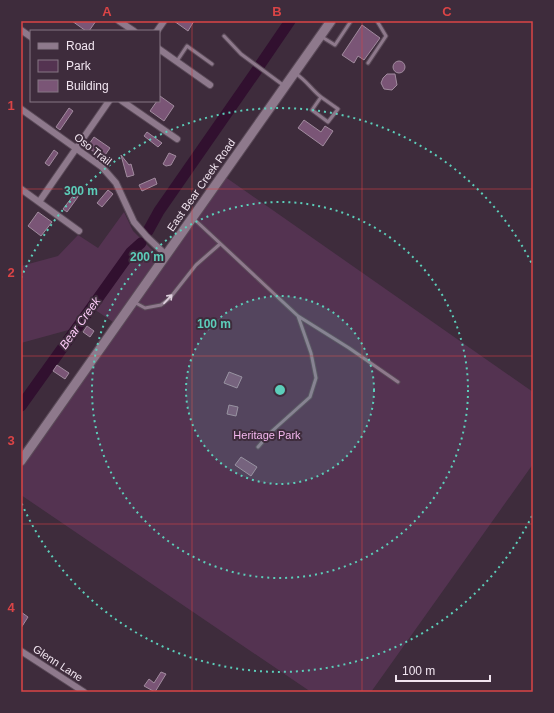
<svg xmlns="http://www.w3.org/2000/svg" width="554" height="713" font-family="Arial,sans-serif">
<rect width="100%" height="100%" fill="#3e2c3c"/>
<path fill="#543351" d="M221 174 533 392V464L371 692H311L21 495V457Z
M124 212 133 231 154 252 155 262 113 322 91 307 72 329 21 343V266L58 256 78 235 98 248Z"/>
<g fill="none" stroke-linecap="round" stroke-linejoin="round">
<path stroke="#31102f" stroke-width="11" d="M260 65 290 21
M148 231 159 211 257 70
M21 406 131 252 141 243"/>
</g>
<path fill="#7a5576" stroke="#a18b9e" d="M72 21H96L89 31H86Z
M174 21H194L188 31Z
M362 25 380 38 364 60 358 56 354 63 342 55Z
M393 67a6 6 0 1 1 12 0a6 6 0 1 1-12 0Z
M387 74H395L397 85 392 90 384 89 381 83 383 78Z
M160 96 174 106 164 121 150 111 157 101H159Z
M69 108 73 111 60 130 56 127Z
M304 120 321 132 325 126 333 131 323 146 298 128Z
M147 132 162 143 158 147 144 136Z
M94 137 110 148 103 158 87 147Z
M54 150 58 153 49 166 45 163Z
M169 153 176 156 171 165 166 166 163 164Z
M121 155 129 165 131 164 134 175 127 177Z
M155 178 157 184 142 191 139 185Z
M108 190 113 194 102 207 97 203Z
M76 192 80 194 67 212 63 209Z
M38 212 52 222 41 236 28 226Z
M87 326 94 331 90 337 83 332Z
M57 365 69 373 65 379 53 371Z
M229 372 242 377 237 388 224 383Z
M229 405 238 407 236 416 227 414Z
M241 457 257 467 251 476 235 465Z
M21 612 28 617 21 628Z
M161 672 166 674 155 692 144 686 149 679 154 683Z"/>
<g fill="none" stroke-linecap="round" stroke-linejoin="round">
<g stroke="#5a4a58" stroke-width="5">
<path id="service" d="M224 36 241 54 283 85
M322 37 335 45 351 21
M177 61 187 46 212 64
M368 63 386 36 377 21
M295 73C307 81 311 89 321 97
M321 97 338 109 328 122 312 110Z
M194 219 298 316 349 348 398 382
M134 302 145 308 161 305 170 298 196 265 220 244
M258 447 271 432 310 397 316 378 311 353 298 316"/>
</g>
<g stroke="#5a4a58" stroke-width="8">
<path id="minor" d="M119 21 134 31
M21 30 31 37
M157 31 164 21
M159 49 210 85
M122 101 177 139
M21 109 102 167 116 183 134 222 147 237 166 255
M21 189 79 231
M39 202 109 101
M21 651 84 692"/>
</g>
<g stroke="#5a4a58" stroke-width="11">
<path id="secondary" d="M21 461 331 21"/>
</g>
<use href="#service" stroke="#8e798c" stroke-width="3"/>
<use href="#minor" stroke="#8e798c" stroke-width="6"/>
<use href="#secondary" stroke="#8e798c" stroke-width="9"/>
</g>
<defs><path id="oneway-shaft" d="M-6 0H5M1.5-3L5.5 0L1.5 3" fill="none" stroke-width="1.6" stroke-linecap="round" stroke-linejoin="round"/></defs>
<use stroke="#ddcfdc" href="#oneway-shaft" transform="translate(168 299) rotate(-47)"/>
<path fill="none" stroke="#da4446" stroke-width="1" stroke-opacity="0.55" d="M192 21V692M362 21V692M21 189H533M21 356H533M21 524H533"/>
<circle cx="280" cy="390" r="94" fill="#5cceba" fill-opacity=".12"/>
<g fill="none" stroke="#5cceba" stroke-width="2" stroke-dasharray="2 4">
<circle cx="280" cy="390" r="94"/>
<circle cx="280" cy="390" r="188"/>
<path d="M532 516A282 282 0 0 1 21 502M21 278A282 282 0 0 1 532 264"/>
</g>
<g text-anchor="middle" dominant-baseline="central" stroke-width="4" stroke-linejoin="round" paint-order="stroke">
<g font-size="11" fill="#f1e5f0" stroke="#3e2c3c">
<text transform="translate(93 149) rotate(38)">Oso Trail</text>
<text transform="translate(201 185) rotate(-55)">East Bear Creek Road</text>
<text transform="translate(58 663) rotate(33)">Glenn Lane</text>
</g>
<g font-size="11" fill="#f4b7ee" stroke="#3e2c3c">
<text x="267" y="435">Heritage Park</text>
</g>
<g font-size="12" font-style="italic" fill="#feccf9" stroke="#3e2c3c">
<text transform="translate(80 323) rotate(-54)">Bear Creek</text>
</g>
</g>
<circle cx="280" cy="390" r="6" fill="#5cceba" stroke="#3e2c3c" stroke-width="2"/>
<g font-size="12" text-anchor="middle" font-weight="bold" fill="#5cceba" stroke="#3e2c3c" stroke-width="4" stroke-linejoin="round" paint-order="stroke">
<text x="81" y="195">300 m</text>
<text x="147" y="261">200 m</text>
<text x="214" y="328">100 m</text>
</g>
<rect width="554" height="713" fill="none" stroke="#3e2c3c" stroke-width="44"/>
<rect x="30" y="30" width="130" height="72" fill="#3e2c3c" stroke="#867684"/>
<rect x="38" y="43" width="20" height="6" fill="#8e798c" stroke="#867684"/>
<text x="66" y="50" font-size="12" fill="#f1e5f0">Road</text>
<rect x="38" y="60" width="20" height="12" fill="#543351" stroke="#867684"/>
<text x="66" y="70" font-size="12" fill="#f1e5f0">Park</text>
<rect x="38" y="80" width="20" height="12" fill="#7a5576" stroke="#867684"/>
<text x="66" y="90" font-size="12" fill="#f1e5f0">Building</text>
<path d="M396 675v6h94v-6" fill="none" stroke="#f1e5f0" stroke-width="2"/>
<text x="402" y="675" font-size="12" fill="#f1e5f0" stroke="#3e2c3c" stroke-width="3" paint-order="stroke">100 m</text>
<rect x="22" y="22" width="510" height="669" fill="none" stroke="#da4446" stroke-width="1.5"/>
<g font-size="13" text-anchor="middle" font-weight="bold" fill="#da4446">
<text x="107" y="16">A</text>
<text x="277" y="16">B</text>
<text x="447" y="16">C</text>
<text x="11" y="110">1</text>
<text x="11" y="277">2</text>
<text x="11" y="445">3</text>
<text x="11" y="612">4</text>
</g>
</svg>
